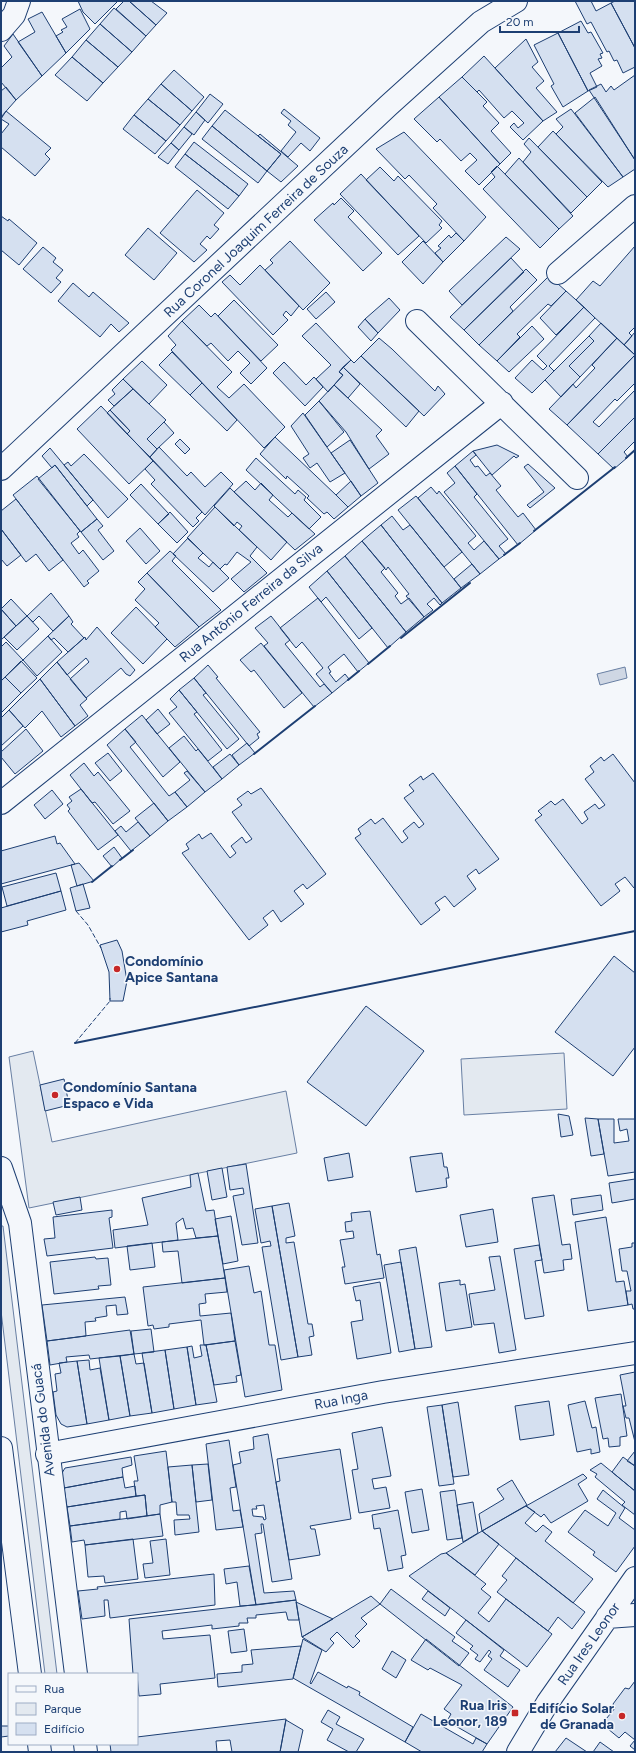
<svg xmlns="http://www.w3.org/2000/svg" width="636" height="1753" font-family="Figtree,sans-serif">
<rect width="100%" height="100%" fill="#f4f7fb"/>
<path fill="#e3e9f0" stroke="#687fa3" d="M33 1051 52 1142 286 1091 297 1153 29 1208 9 1057Z
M564 1053 567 1109 464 1115 461 1059Z
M1 1226H3L57 1674H45L1 1311Z"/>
<path fill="#cfd7e4" stroke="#687fa3" d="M625 667 627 678 600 685 597 674Z"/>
<path fill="#d5e0f0" stroke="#1d3f73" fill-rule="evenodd" d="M78 1H118L95 24 83 12Z
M124 1H129L156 25 146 36 116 9Z
M129 1H151L167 13 156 25Z
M575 1H591L596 11 611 3 635 48V67L623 73 617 60 614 61 609 51 607 52 591 22 587 24Z
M615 1H635V48L611 3Z
M114 8 146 36 132 52 100 24Z
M80 9 90 29 66 53 56 36 63 32 61 30 67 27 62 19Z
M42 12 66 53 42 76 18 42 35 32 28 19Z
M581 21 588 33 591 32 603 53 600 54 602 58 598 59 602 66 590 73 597 87 588 91 558 33Z
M100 24 132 52 118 67 86 40Z
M558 33 588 91 563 107 551 86 554 84 534 45Z
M13 34 42 76 16 100 1 82V68L12 57 4 46Z
M526 39 538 62 532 67 544 81 536 88 557 112 543 121 495 68Z
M86 40 118 67 103 83 72 57Z
M484 56 543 121 523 140 510 127 514 123 518 128 524 123 512 111 504 118 479 90 477 92 462 77Z
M72 57 103 83 87 101 55 75Z
M174 70 204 97 192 111 161 84Z
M635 75V160L589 90 601 84 606 92 611 86 614 90Z
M462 77 487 102 483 106 499 123 491 131 511 153 500 164 439 97Z
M161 84 192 111 180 125 148 99Z
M6 87 16 100 1 117V91Z
M210 94 223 104 208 123 196 112Z
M439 97 500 164 479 185 465 171 477 160 470 153 461 161 440 139 437 142 414 119Z
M595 97 635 160V169L623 177 575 113Z
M148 99 180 125 166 141 134 115Z
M284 109 320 138 310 151 301 143 288 157 281 151 296 132 288 125 291 121 281 113Z
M571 109 623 177 608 187 556 134 563 127 556 119Z
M225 110 281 154 267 171 212 126Z
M6 111 51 148 45 154 50 159 35 176 1 147V134L9 124 1 119Z
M196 112 205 120 194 135 184 127Z
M134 115 166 141 155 154 123 129Z
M212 126 267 171 258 183 202 139Z
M184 127 192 134 179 150 171 143Z
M553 131 602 182 587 197 538 147Z
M404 132 486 217 464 241 433 208 437 204 409 175 405 179 376 149Z
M260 134 298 166 281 182 267 171 281 154 258 136Z
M529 138 587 197 571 213 523 162 531 152 524 144Z
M194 142 248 184 239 196 185 154Z
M171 143 179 150 168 164 158 157Z
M185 154 239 196 228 209 175 167Z
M519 158 573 216 559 229 505 174Z
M497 166 559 229 540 248 483 189 495 177 491 172Z
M380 167 394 181 398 176 442 221 439 225 442 228 426 243 366 180Z
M361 174 419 236 398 255 340 194Z
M197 190 224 213 214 225 219 229 210 239 207 236 200 244 207 250 194 262 160 233Z
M341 198 354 211 348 217 382 253 363 271 314 220 333 203 334 205Z
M1 216 8 221 9 219 37 243 19 265 1 250Z
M148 228 177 253 154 280 125 255Z
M456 233 464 241 443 262 435 253 441 248 438 246 449 235 451 238Z
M506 237 520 249 462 305 449 291Z
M290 241 330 283 303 310 265 270 273 263 270 260Z
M423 241 443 262 423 284 402 262Z
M635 246V327L629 333 632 336 624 345 576 300 593 281 600 286Z
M43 247 56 258 53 262 63 270 56 278 61 282 51 293 23 269Z
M511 258 524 272 464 330 450 317Z
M260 265 299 306 291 316 286 311 283 315 288 320 273 335 222 282 230 275 240 285Z
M526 269 537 280 510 307 513 311 479 345 464 330Z
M549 276 566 291 551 306 548 304 517 334 520 337 497 361 479 345Z
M73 283 89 297 93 292 129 323 119 332 111 324 100 337 58 301Z
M566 291 584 307 556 335 540 318Z
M326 292 335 302 316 319 307 309Z
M389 298 400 310 378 333 365 319Z
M234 300 278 345 261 361 218 316Z
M199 305 211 317 215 313 267 368 251 384 240 373 250 363 238 351 228 361 211 343 207 346 182 321Z
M584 307 595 318 549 366 554 371 532 393 515 378 532 360 543 370 547 366 537 356Z
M365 319 378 333 371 341 358 327Z
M182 321 232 372 217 387 229 398 244 384 285 427 264 448 171 350 176 345 168 336Z
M316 323 351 360 339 372 343 375 328 392 316 379 331 365 302 336Z
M601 323 617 338 580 377 569 366 594 341 589 336Z
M532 326 544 339 509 372 497 361Z
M635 332V355L624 345Z
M589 336 594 341 569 366 580 377 561 397 545 380Z
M379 338 392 349 435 391 438 386 445 394 424 416 361 356Z
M617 338 635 355 567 425 549 409 573 384 576 388 595 368 592 365Z
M172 352 202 383 190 395 159 365Z
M635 355V383L617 401 615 399 593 422 599 427 635 390V417L598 454 567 425Z
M361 356 419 411 406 427 343 367 351 360 354 363Z
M142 361 167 385 149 404 123 379Z
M284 362 306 385 314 377 323 387 305 406 273 373Z
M343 367 360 384 348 398 334 385 343 375 339 372Z
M123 379 133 389 114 406 108 400 115 394 112 390Z
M202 383 237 420 227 431 190 395Z
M334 385 382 430 376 436 389 454 369 469 346 432 319 401Z
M133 389 166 420 147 439 157 449 150 457 127 434 130 431 110 410Z
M319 401 344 432 327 447 305 415Z
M101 406 153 461 129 484 77 429Z
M110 410 130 431 127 434 107 413Z
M303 413 345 473 330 482 317 463 310 468 303 458 309 454 291 426Z
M635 417V441L624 452 628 457 614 469 598 454Z
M164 422 174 433 157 449 147 439Z
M275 437 336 495 348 507 334 519 327 512 324 514 307 498 309 496 287 476 286 479 260 454Z
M180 439 190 449 185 454 175 444Z
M350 440 378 483 361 496 331 453Z
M497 445 519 456 516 458 514 456 492 475 473 451Z
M159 447 187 476 191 472 205 487 221 472 233 484 205 515 150 457Z
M50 448 93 500 87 506 55 465 52 468 42 456Z
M473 451 476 455 470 460 475 467 478 466 486 476 490 473 501 486 496 490 518 517 523 513 536 530 518 545 455 466Z
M84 454 128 499 108 518 64 465 68 462 71 466Z
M256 458 295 494 298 490 306 497 304 500 321 517 309 529 246 470Z
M153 461 202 512 196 518 199 521 193 527 151 484 155 480 145 469Z
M528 464 555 488 530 508 527 505 544 492 524 467Z
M55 465 97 519 81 532 38 479Z
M455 466 477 494 474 497 508 539 499 546 506 554 499 559 444 492 455 483 447 473Z
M37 476 80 531 77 534 79 537 71 543 79 554 83 550 99 571 87 581 89 583 84 587 13 495Z
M246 481 255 490 261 483 273 495 269 500 288 517 292 513 315 534 295 550 234 492Z
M351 481 361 496 348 507 336 495Z
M141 484 169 514 158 524 130 495Z
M431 487 437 494 439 491 476 536 468 543 474 550 484 541 499 559 480 574 418 498Z
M230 488 287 542 271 560 239 530 242 526 237 522 234 526 214 506Z
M416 496 462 552 444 567 398 510Z
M16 499 63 560 49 571 36 554 26 562 1 529V511Z
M215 507 257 547 250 556 267 573 244 592 231 579 251 562 237 552 227 565 225 564 220 569 187 538Z
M170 512 188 532 177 543 158 524Z
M392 516 403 530 410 525 461 588 442 603 381 525Z
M97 519 103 526 98 530 114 551 103 560 81 532Z
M381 525 442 603 440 605 434 598 427 604 433 610 424 617 406 596 409 594 388 567 386 570 362 541Z
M140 528 160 551 146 564 126 541Z
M1 529 21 555 7 566 1 559Z
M188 538 203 553 198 558 209 567 213 562 229 578 213 592 173 554Z
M362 541 385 568 381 572 398 593 395 596 401 604 409 598 424 617 406 632 345 556Z
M170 551 176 556 172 561 221 610 199 627 147 573Z
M345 556 406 632 388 648 327 571Z
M472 564 480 574 461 588 454 579Z
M327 571 372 628 359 639 326 597 321 602 309 587Z
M147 573 199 627 175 647 155 627 159 623 135 600 145 589 138 582Z
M51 593 69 616 53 631 39 616 33 622 27 616Z
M318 598 369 663 358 672 344 654 328 667 331 672 329 673 336 682 345 674 349 679 332 693 316 674 323 668 302 642 296 648 280 628Z
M11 599 27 616 16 626 1 609Z
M136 607 167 639 143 664 111 633Z
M1 609 16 626 1 640Z
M27 616 39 629 17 650 4 637Z
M69 616 73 622 71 624 84 638 68 652 54 638 51 640 48 636Z
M271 616 290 640 285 644 320 687 324 684 332 693 314 707 264 646 268 643 255 628Z
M97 627 135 670 130 676 126 674 121 668 86 698 70 679 89 662 86 658 67 675 57 662 85 637 86 640Z
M48 636 62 652 37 676 23 660Z
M6 642 23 660 1 681V647Z
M261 643 302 693 284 708 254 670 251 672 240 660Z
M21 661 37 678 21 693 5 677Z
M57 662 87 699 80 705 88 716 75 726 40 679Z
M208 665 218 677 216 678 260 732 257 734 259 738 249 746 194 678Z
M5 677 21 693 1 713V681Z
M194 678 206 693 203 695 239 739 227 749 179 690Z
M40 679 75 726 61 737 42 711 25 728 9 710Z
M179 690 197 712 194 714 222 750 208 761 169 713 177 707 170 699Z
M158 709 170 724 157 734 146 720Z
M9 710 23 726 1 746V718Z
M142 715 180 762 163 777 125 729Z
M26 729 43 751 15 774 1 757V752Z
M125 729 136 742 130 747 169 796 175 792 187 807 168 821 107 745Z
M184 736 196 751 198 749 222 779 205 792 169 748Z
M247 743 255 753 239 765 232 755Z
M108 753 122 771 110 781 95 763Z
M230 754 239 765 222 779 213 767Z
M613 754 635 783V887L634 888 625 877 615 884 620 891 601 906 535 820 542 815 538 811 551 801 555 805 563 799 582 824 588 819 584 812 595 804 599 809 605 805 585 779 594 772 590 766 601 757 604 761Z
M84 763 94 776 98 772 130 811 113 824 95 802 92 803 70 775Z
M187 771 205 792 187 807 175 792 190 780 184 773Z
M433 773 499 859 479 874 476 869 467 876 476 889 454 907 445 896 435 903 440 910 421 925 355 838 361 834 358 829 371 819 375 824 383 818 402 843 408 838 403 831 414 822 419 828 424 824 404 798 414 791 409 785 421 776 423 780Z
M261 788 326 874 307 889 303 884 294 891 304 904 281 922 273 910 263 918 268 925 249 940 182 853 189 849 186 844 199 834 202 839 211 833 230 858 236 853 231 846 242 837 246 843 252 839 232 812 242 805 237 799 248 791 251 794Z
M81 789 118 835 98 850 68 811 70 809 67 805 72 801 69 797Z
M52 790 63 804 45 819 34 805Z
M154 803 168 821 150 836 135 818Z
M138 822 150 836 131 851 115 831 121 826 126 832Z
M55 836 57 844 60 843 75 864 1 884V851Z
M114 847 122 858 112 867 103 856Z
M79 863 94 881 77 886 71 865Z
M56 873 61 891 7 906 2 887Z
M83 884 90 908 76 911 70 888Z
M61 891 66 910 27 921 28 925 1 932V908Z
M117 940 122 951 127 981 123 1001H110L109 972 100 945Z
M614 956 635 973V1047L613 1076 555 1032Z
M366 1006 424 1051 366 1126 307 1082Z
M64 1079 69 1105 45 1111 40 1085Z
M558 1114 569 1116 573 1135 561 1137Z
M585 1118 598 1119 604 1154 591 1156Z
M598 1119H614V1143L629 1141 627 1129 620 1131 618 1119H635V1172L608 1176Z
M349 1153 353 1177 328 1181 324 1158Z
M442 1153 444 1167H447L449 1178H446L447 1187 416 1192 410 1157Z
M246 1164 258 1243 242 1245 233 1196 244 1194 243 1188 230 1190 227 1167Z
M222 1168 227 1197 212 1200 207 1171Z
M198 1173 206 1211 214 1210 218 1236 196 1238 193 1228 186 1229 183 1218 176 1223 178 1240 115 1248 113 1230 148 1225 142 1198 191 1187 190 1175Z
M635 1179V1199L612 1203 609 1183Z
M554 1195 562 1245 570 1244 572 1259 563 1260 564 1270 544 1273 532 1198Z
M601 1195 603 1210 573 1215 571 1199Z
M80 1197 82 1210 56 1215 53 1202Z
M289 1203 295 1236 286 1238V1243L294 1242 308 1324H312L314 1336 309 1337 312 1355 298 1357 272 1206Z
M272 1206 298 1357 281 1360 262 1247 271 1246 270 1241 261 1243 255 1209Z
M493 1209 498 1242 466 1247 460 1215Z
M112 1210V1217L109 1218 113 1248 47 1256 44 1239 55 1238 53 1217Z
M370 1211 377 1255 380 1254 384 1278 345 1284 342 1267H345L340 1240 354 1238 353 1231 346 1232 345 1222 352 1221 351 1213Z
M231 1216 238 1261 223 1264 215 1219Z
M606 1217 616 1282 624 1281 628 1305 588 1311 575 1222Z
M218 1236 225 1278 182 1283 178 1251 163 1252 162 1242Z
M152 1243 155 1267 130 1270 127 1246Z
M632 1243H635V1309H633L632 1304 628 1305 626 1291H631L627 1271H622L619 1249 632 1247Z
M539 1245 542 1260 535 1261 544 1316 525 1319 514 1249Z
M416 1247 432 1347 415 1349 399 1250Z
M500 1256 516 1350 499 1353 494 1323 474 1325 469 1294 495 1290 489 1257Z
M95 1257 96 1259 108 1258 111 1285 98 1286 99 1289 54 1294 50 1262Z
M401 1262 415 1349 399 1352 384 1265Z
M249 1266 254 1293 261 1291 269 1345H275L282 1390 245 1397 224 1270Z
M225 1278 227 1292 205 1294 206 1303 199 1304 200 1316 231 1313 235 1341 204 1345 201 1320 169 1324V1327L154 1329 153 1325 148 1326 143 1287Z
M460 1280V1285L465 1284 472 1327 446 1331 439 1283Z
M380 1282 391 1353 357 1359 351 1322 363 1320 360 1300 356 1301 353 1287Z
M125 1297 128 1314 117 1315 116 1305 106 1306 107 1316 95 1318 96 1321 85 1322 86 1336 47 1341 42 1305Z
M151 1329 154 1352 134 1354 131 1331Z
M130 1330 134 1354 90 1359 89 1355 66 1357 67 1362 50 1365 47 1341Z
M235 1341 241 1375 236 1376 237 1382 214 1385 206 1345Z
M200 1345H206L217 1402 196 1405 187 1347 192 1346 194 1358 202 1356Z
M187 1347 196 1405 174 1409 165 1350Z
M165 1350 174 1409 152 1413 142 1353Z
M134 1354 136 1364 144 1363 152 1413 130 1416 120 1356Z
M120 1356 130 1416 109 1420 99 1358Z
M89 1360 90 1370 100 1368 109 1420 87 1424 77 1361Z
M77 1361 87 1424 67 1427 61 1424 56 1415 53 1392 57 1391 55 1374 61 1373 59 1363Z
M635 1372V1442L629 1418H626L623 1406H626L620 1375Z
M621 1394 627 1436 620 1437V1446L609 1447 608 1438 603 1439 595 1398Z
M549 1401 554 1435 520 1440 515 1406Z
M585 1401 592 1428 596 1427 600 1452 591 1454V1449L577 1452 568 1405Z
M458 1402 469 1475 453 1477 442 1405Z
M442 1405 454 1484 439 1486 427 1407Z
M382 1427 391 1476 372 1479 374 1489 386 1487 390 1508 359 1513 352 1470 358 1469 352 1433Z
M268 1434 292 1579 272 1582 263 1524H261L262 1533 255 1534 264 1593 294 1591 296 1600 256 1605 233 1465 241 1463 239 1452 254 1449 253 1437ZM264 1505 266 1519 264 1520 263 1517 253 1516 252 1509H257L256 1506Z
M229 1440 236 1487 230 1488 233 1511 240 1510 243 1527 216 1530 206 1444Z
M340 1449 351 1519 310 1526 311 1529H315L320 1555 289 1560 276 1482 280 1481 277 1459Z
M166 1451 172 1502 160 1505V1514L147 1516 145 1495 136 1496 134 1481H138L134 1456Z
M635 1451V1466L627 1461Z
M131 1457 132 1465 122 1468 123 1477 64 1488 62 1473 65 1468Z
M623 1457 635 1466V1491L612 1472Z
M601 1463 635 1491V1515L622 1505 625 1502 595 1477 597 1474 590 1470Z
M208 1464 212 1500 196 1502 192 1465Z
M192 1465 199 1532 175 1535 174 1520 190 1519 189 1515H177L176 1502H172L168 1467Z
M583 1474 587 1478 578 1484 588 1501 551 1523 544 1514 541 1517 526 1506Z
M123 1477 125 1488 135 1486 136 1496 67 1507 64 1488Z
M512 1480 527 1505 482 1531 479 1514 504 1499 497 1489Z
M422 1489 429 1530 412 1533 405 1492Z
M455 1490 462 1538 447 1540 440 1492Z
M603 1490 625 1508 619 1518 635 1530V1546L616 1572 593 1555 595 1552 568 1532 585 1510 608 1526 616 1513 597 1499Z
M145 1495 147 1516 127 1519 126 1511 120 1512V1519L70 1526 67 1507Z
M473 1502 478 1533 463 1542 457 1505Z
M526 1506 535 1512 525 1523 536 1532 543 1525 552 1532 545 1541 593 1579 573 1603 482 1531Z
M398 1510 406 1555 401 1556 403 1568 388 1571 380 1528 374 1529 372 1515Z
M160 1514 163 1536 85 1545 84 1540 72 1542 70 1526Z
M482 1531 499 1544 475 1575 446 1553Z
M133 1539 138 1579 105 1583 104 1576 88 1577 85 1545Z
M166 1539 170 1575 145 1578 143 1564 153 1563 150 1541Z
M446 1553 486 1584 481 1589 491 1597 478 1613 489 1622 506 1599 552 1634 527 1667 409 1576 441 1554Z
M516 1558 585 1612 572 1629 558 1617 548 1631 497 1592 507 1580 502 1576Z
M249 1566 256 1605 240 1606 237 1582 226 1584 224 1569Z
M214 1574 215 1605 110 1618 108 1600H104L105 1616 82 1619 78 1591 98 1589 97 1587Z
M391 1589 455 1637 452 1641 469 1653 459 1666 380 1604Z
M428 1591 450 1608 445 1616 422 1599Z
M371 1596 380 1604 361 1618 367 1624 355 1636 360 1641 353 1648 337 1632 330 1639 334 1643 326 1652 302 1637Z
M296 1600 299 1620H288L286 1612 256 1615V1618H247L248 1623H239V1626L212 1629V1625L162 1631 163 1639 210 1635 215 1678 160 1684 161 1694 139 1696 137 1674H133L129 1619Z
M296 1602 333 1619 302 1637Z
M466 1620 504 1650 500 1656 520 1670 508 1687 484 1670 492 1659 488 1656 491 1652 489 1650 480 1662 475 1659 478 1655 470 1649 473 1646 456 1633Z
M244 1629 247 1651 231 1653 228 1631Z
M303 1639 322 1650 310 1683 311 1684 318 1672 347 1688 348 1686 360 1692 359 1695 413 1727 405 1742 293 1678Z
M426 1639 513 1707 487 1744 447 1721 451 1714 444 1709 462 1685 430 1668 428 1670 411 1660Z
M301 1646 293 1679 218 1687 217 1674 242 1672V1665L253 1664 251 1650Z
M392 1651 406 1660 396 1678 382 1669Z
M635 1681V1750L630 1746 635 1740 625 1732 619 1738 602 1724 615 1708 613 1704 625 1688 629 1689Z
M328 1710 340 1717 336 1724 364 1739 356 1752H349L327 1740 333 1729 321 1722Z
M421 1714 473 1744 476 1738 487 1744 482 1752H422L405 1742Z
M286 1719 280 1752H232L230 1740 216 1741 217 1752H111L110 1744H137V1737Z
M286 1720 303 1730 298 1752H280Z
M1 1726H9V1736L1 1737Z
M566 1738 587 1752H555Z
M600 1742 614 1752H593Z"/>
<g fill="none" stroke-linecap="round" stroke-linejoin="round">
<g stroke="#1d3f73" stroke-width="24">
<path id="street" d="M1 30 14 15 19 1
M558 273 635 206
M417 321 577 478
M1 469 389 105 481 22 516 1
M1 803 502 403
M47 1454 383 1392 635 1353"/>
</g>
<g stroke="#1d3f73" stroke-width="24">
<path id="secondary" d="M1 1168 20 1223 76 1674
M1 1448 30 1674
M607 1617 635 1615
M39 1744 40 1752
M85 1744 86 1752
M518 1752 548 1702 635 1578"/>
</g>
<use href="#street" stroke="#f4f7fb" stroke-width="22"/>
<use href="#secondary" stroke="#f4f7fb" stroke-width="22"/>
<path stroke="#1d3f73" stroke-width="1" stroke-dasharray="5 2" stroke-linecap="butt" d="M76 911 88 925 101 948
M75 1043 110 1001V998"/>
<path stroke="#1d3f73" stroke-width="2" d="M626 458 635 450
M534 531 615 467
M504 555 520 543
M401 638 470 583
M368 664 390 646
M348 680 359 671
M254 754 315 706
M120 860 133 850
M92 882 112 866
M75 1043 635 931"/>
</g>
<g fill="#c62828" stroke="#f4f7fb" stroke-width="1.5">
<circle cx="117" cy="969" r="4"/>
<circle cx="55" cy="1095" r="4"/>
<rect x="511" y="1709" width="8" height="8" rx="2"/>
<circle cx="622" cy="1716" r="4"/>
</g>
<g text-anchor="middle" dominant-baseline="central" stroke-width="3" stroke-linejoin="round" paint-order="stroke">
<g font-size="14" fill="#1d3f73" stroke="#f4f7fb">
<text transform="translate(256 231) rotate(-43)">Rua Coronel Joaquim Ferreira de Souza</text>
<text transform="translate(251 603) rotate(-39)">Rua Antônio Ferreira da Silva</text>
<text transform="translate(341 1400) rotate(-11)">Rua Inga</text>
<text transform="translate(43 1420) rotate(-97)">Avenida do Guacá</text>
<text transform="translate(589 1644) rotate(-55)">Rua Ires Leonor</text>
</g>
<g font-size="14" font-weight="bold" fill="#1d3f73" stroke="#f4f7fb" text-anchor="start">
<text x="125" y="961">Condomínio<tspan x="125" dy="16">Apice Santana</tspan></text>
<text x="63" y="1087">Condomínio Santana<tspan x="63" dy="16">Espaco e Vida</tspan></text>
<text x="507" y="1705" text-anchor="end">Rua Iris<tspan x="507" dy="16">Leonor, 189</tspan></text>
<text x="614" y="1708" text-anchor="end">Edifício Solar<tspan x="614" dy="16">de Granada</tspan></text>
</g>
</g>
<rect width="636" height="1753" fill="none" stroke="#1d3f73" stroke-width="4"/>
<rect x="8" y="1673" width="130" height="72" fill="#f4f7fb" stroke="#9eadc5"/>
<rect x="16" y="1686" width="20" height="6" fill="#f4f7fb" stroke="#9eadc5"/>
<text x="44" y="1693" font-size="12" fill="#1d3f73">Rua</text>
<rect x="16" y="1703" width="20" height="12" fill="#e3e9f0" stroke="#9eadc5"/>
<text x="44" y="1713" font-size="12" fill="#1d3f73">Parque</text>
<rect x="16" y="1723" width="20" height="12" fill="#d5e0f0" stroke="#9eadc5"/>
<text x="44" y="1733" font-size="12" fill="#1d3f73">Edifício</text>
<path d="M500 26v6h79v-6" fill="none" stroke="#1d3f73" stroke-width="2"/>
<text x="506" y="26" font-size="12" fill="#1d3f73" stroke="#f4f7fb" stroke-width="3" paint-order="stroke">20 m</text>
</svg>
